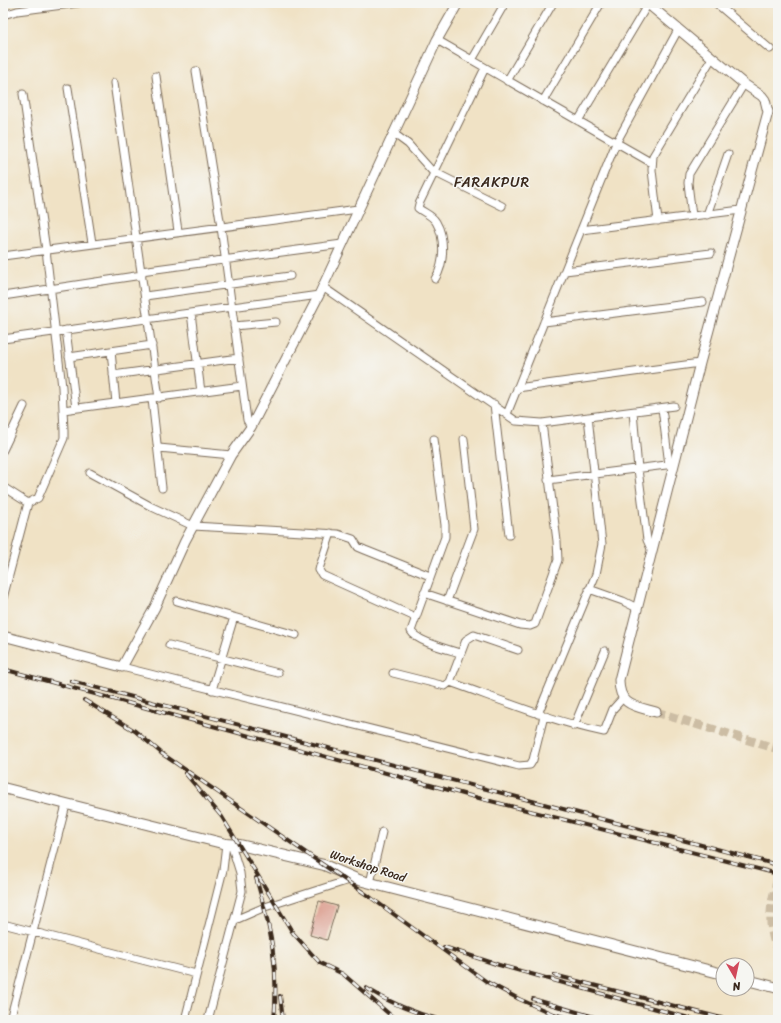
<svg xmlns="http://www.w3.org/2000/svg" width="781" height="1023" font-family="Sriracha,sans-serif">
<rect width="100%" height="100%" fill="#f6f6f2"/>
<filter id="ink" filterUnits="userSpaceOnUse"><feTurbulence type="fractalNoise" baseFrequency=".025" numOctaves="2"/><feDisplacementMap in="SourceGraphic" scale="8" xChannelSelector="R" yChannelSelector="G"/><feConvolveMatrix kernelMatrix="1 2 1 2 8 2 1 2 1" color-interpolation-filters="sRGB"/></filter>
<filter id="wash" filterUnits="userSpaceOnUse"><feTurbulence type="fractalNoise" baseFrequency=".012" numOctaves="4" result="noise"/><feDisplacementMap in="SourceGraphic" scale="16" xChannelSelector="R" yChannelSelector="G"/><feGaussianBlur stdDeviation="0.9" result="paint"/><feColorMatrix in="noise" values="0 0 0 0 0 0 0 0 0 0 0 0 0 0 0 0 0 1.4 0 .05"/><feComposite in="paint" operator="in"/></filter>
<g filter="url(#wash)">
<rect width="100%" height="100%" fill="#f0e2c5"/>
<g id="blocks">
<path fill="#dea597" d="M319 901 337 906 327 940 310 935Z"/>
</g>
</g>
<g filter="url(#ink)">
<use href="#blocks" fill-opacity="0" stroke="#7a6a58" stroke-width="1"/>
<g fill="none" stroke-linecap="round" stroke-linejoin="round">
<path stroke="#ccbda4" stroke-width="9" stroke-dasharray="9 4.5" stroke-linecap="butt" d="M656 712 778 749
M778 879C770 904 767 926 778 951"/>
<g stroke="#7a6a58" stroke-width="9">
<path id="minor" d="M716 3 770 49
M3 15 17 11 78 3
M437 40 652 163
M472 60 505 3
M196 71 221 227 247 420 251 427
M156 76 178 231
M507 81 553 3
M114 83 159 398
M68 88 92 243
M543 101 601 3
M578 121 648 4
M393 133 408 144 432 171 502 206
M707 215 728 154
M692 216 688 183 689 174 744 84
M658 221 652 170 653 156 712 58
M581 230 741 210
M3 256 358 209
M141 271 342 244
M565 271 711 253
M435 279C445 264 445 237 436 222 432 215 424 213 418 208L419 204 485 68
M323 287 516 421 542 423 674 406
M3 296 142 275
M145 296 290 276
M191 313 201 392
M544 322 703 302
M234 326 276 322
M66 330 76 408
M3 339 319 295
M111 351 116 403
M69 357 152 345
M113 375 239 358
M517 388 700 363
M152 399 162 488
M494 404 509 535
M662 408 669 465
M63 410 242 386
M633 412 638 469 647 540 652 551
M507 414 616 143 678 30
M3 430 10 435
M434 439 445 525V537L411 631C417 642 447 649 460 653
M159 448 231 455
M3 450 24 406
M90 473 152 507 193 526 338 534 353 539 358 547 365 550 430 576
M548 480 674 464
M3 487 28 503 38 498 64 438V431L62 387 46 250 23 94
M331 533 320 566 319 570 322 575 415 617
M589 589 623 601 637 608
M424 593 520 625 530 626 535 624 558 560 557 541 542 423
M3 598 28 503
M177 601 296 635
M447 601 474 529 464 439
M169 645 278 673
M122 667 519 766 530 765 533 760 544 716
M393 673 445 686 450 682 466 640 474 635 518 650
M450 682C501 700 551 721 604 732L613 709 623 698
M212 690 234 617
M538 714 596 574 602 544 588 417
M574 726 605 651
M370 883 382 832
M235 920 265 907 346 881 357 880
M3 924 196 974
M10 1020 66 805
M185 1020 223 870 226 844
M208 1020 242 891 240 873 231 844"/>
</g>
<g stroke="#7a6a58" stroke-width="11">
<path id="tertiary" d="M647 3 744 84 762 96 765 100 768 112 700 363 619 680C619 706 635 706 656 712
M3 636 122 667 155 607 185 541 231 455 251 427 319 295 437 40 458 3"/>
</g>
<g stroke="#7a6a58" stroke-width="12">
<path id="secondary" d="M3 788 226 844 240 845 324 865 359 880 723 974
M747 980 778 988"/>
</g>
<use href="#minor" stroke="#fff" stroke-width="7"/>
<use href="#tertiary" stroke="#fff" stroke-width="9"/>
<use href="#secondary" stroke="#fff" stroke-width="10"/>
<g stroke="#3b2a1e" stroke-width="4">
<path id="rail" d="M3 669 467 795 778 874
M71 681 778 865
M84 700 135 731 165 756
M161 753 370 897 487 982 519 999 553 1014 575 1020
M185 773 222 817 293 933 320 963 343 974 396 1020
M256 878C271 929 279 966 274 1020
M444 947 499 965 696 1020
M554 975 729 1020
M366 988C390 1003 414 1013 441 1020
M280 996 283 1020
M533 999 604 1020"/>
</g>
<use href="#rail" stroke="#f6f6f2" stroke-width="2.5" stroke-dasharray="8" stroke-linecap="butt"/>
</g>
</g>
<g text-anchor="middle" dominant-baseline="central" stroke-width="3" stroke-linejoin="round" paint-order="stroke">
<g font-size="12" fill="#3b2a1e" stroke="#f6f6f2">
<text transform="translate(368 866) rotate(18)">Workshop Road</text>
</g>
<g font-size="14" letter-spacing="1" fill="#3b2a1e" stroke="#f6f6f2">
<text x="492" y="182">FARAKPUR</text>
</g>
</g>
<rect width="781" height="1023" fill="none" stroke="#f6f6f2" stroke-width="16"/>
<g transform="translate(735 977) rotate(171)"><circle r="19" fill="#f6f6f2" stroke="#aba49d"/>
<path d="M0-3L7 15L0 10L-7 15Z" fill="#d1495b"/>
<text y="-6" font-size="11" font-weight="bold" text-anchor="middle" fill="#3b2a1e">N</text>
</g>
</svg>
